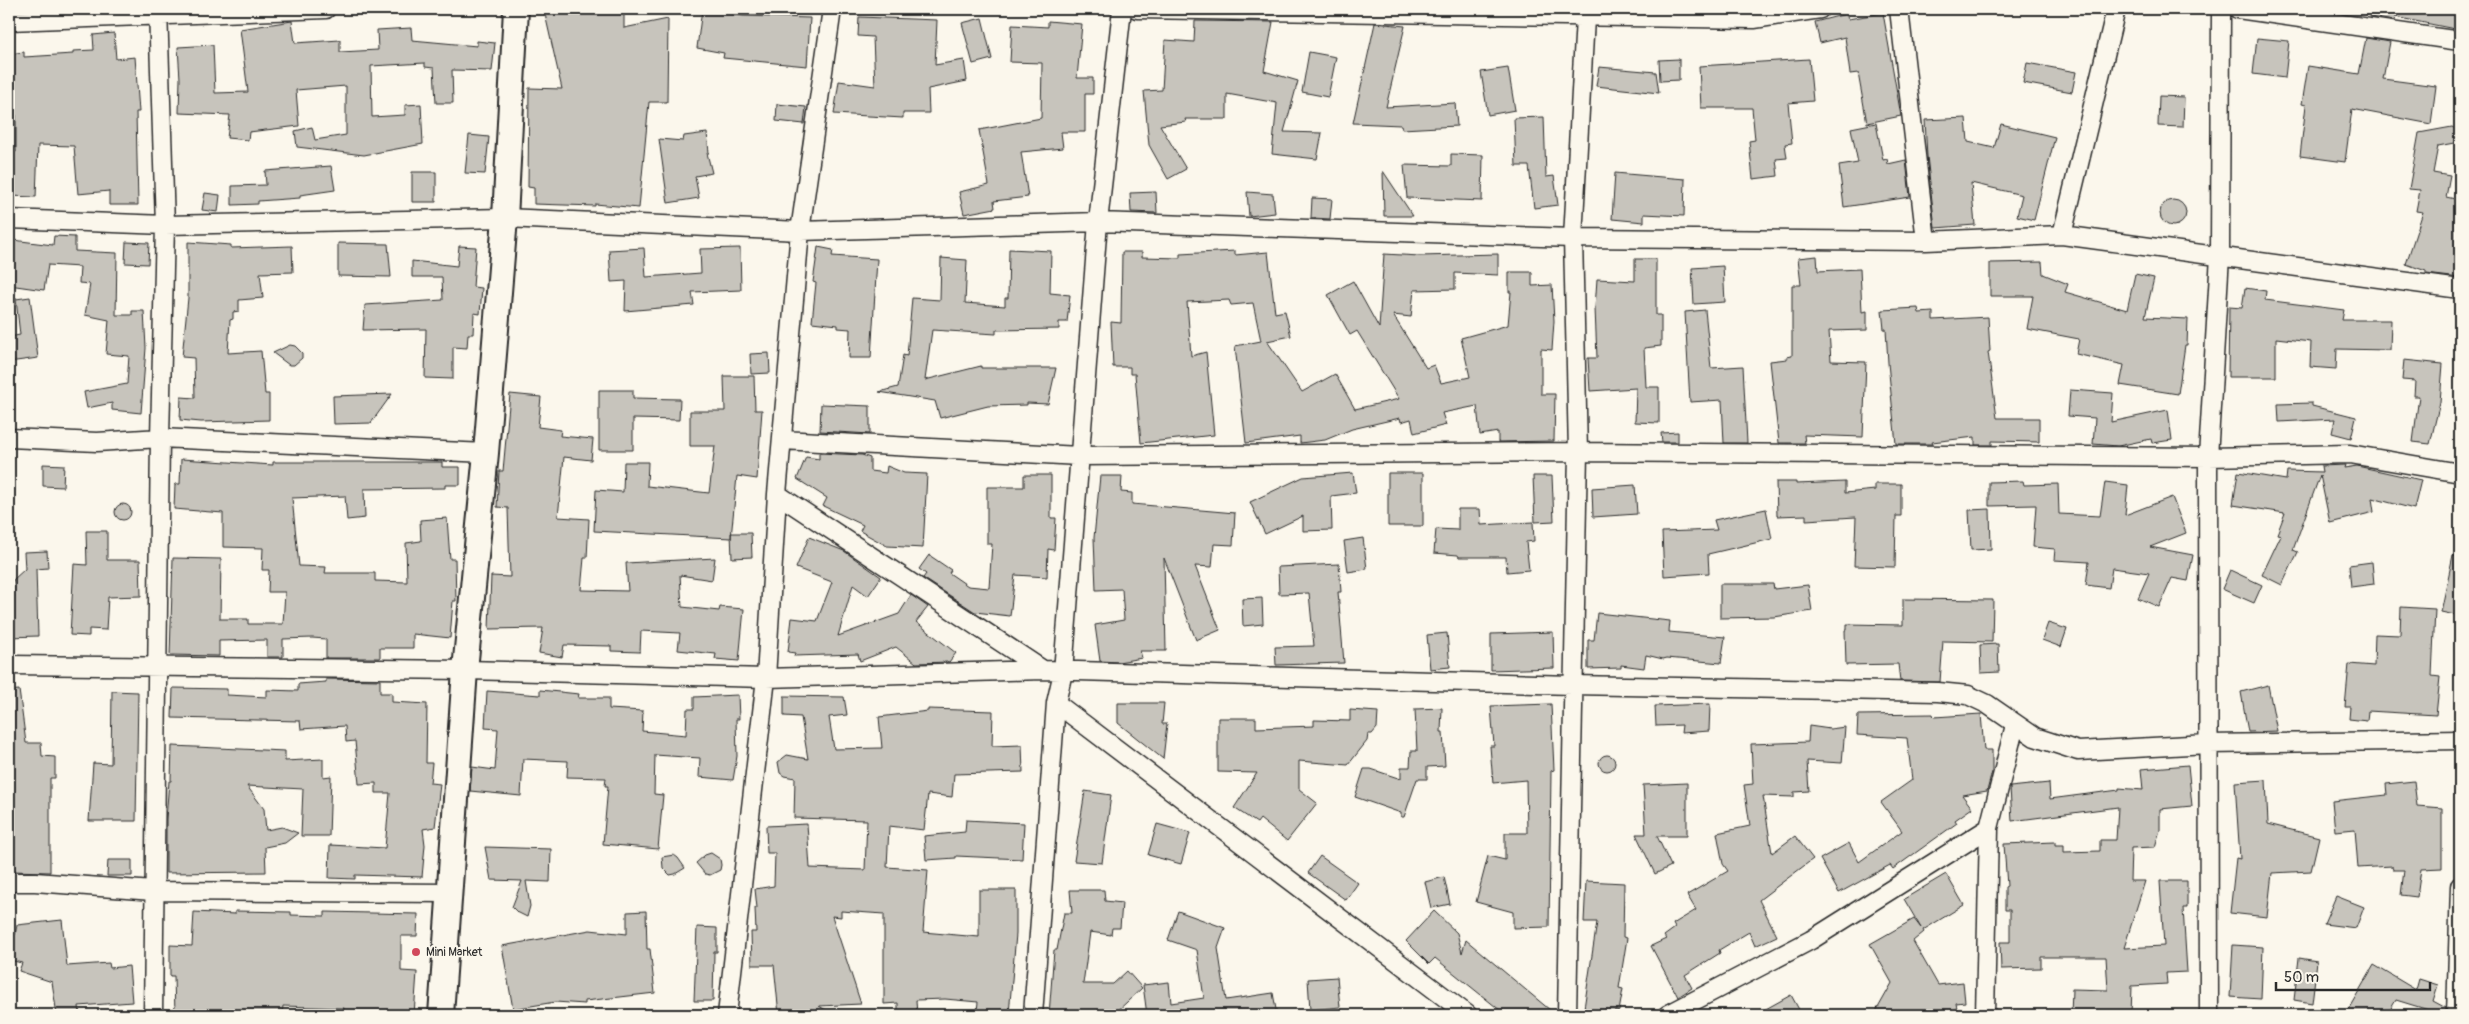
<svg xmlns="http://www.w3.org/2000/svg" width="2469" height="1024" font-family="Pangolin,sans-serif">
<rect width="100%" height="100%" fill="#fbf7ec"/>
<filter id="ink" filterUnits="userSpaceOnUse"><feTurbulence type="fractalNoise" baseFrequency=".02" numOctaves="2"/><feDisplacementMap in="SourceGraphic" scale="10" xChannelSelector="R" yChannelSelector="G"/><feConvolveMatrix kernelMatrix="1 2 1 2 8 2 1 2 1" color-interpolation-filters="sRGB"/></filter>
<g filter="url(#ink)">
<path fill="#c7c4bc" stroke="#2b2b2b" d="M702 9 743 16 810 18 807 66 723 58 724 53 697 48Z
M2372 9H2460V30L2395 17 2394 21 2370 17Z
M570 11H624V28L668 19 667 102H649L639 208 595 204V206L534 204V188L528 187 529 88 562 89 545 14Z
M1883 13 1901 116 1867 123 1858 73 1850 74 1845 37 1820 43 1815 22 1846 14 1848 19Z
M859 17 937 20 935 65 964 60 967 81 928 89 929 113H903V118L834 114 839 81 875 86 873 37 858 36Z
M982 18 992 59 973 64 962 23Z
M292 21 295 43 340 40V52L378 50 377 30 411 28 412 40 477 46V41L495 43 492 71 452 70 453 103H436L434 68 425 67V63L371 66 372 117 405 115V105L421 104 423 144 364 155 297 147 295 131 312 127 315 140 346 135V86L296 90 299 126 249 132 248 140 227 138 230 115 179 113 180 79 178 47 213 45 215 93 248 92 240 29Z
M1048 21 1082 24 1077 78H1093V94H1085V132H1061L1063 148 1021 152 1028 197 994 201 995 208 964 214 959 192 989 185 979 130 1041 118 1042 63 1010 62 1012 25 1048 27Z
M1195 21 1273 22 1264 71 1298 81 1284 132 1322 133 1317 159 1272 154 1277 103 1227 94V119H1185L1186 122 1160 125 1186 169 1168 179 1149 145 1144 91 1162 90 1165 40 1194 42Z
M1375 23 1405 26 1386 107 1455 103 1457 126 1402 129 1401 125 1353 123Z
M114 33 116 59 135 57 139 112H136L138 205H109V191L78 194 74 146 38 145 36 197 9 196V152H16V115H9V54L24 52V57L73 54V51L94 50 93 35Z
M2257 38 2289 41 2285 78 2253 74Z
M2366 38 2390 42 2383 79 2436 86 2431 124 2352 109 2345 162 2300 156 2306 105 2302 104 2308 66 2359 74Z
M1309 52 1336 57 1328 97 1302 92Z
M1679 59V80L1660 81 1659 60Z
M1809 59 1813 101 1788 103 1792 143 1785 144 1787 158 1776 159 1778 176 1753 179 1749 141 1755 140 1752 108H1701L1699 66Z
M2027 63 2076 72 2072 92 2023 83Z
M1599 67 1656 72 1659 93 1596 86Z
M1508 68 1515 110 1488 115 1481 72Z
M2159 96 2184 97 2183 127 2158 126Z
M777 104 806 107 804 124 776 121Z
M1544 117 1546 177 1554 176 1558 205 1534 208 1529 166H1516L1514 118Z
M1966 118 1968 142 1994 148 2001 124 2055 137 2034 220 2017 216 2022 195 1971 183 1975 225 1935 228 1927 156 1925 120Z
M1876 123 1883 160 1887 159 1888 164 1906 160 1910 197 1844 207 1839 166 1858 163 1851 128Z
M2452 127 2456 129 2460 137 2454 143 2438 146 2433 173 2450 176 2446 197 2460 200V278L2426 274V271L2406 264 2423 212 2416 211 2420 190 2409 189 2419 133Z
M707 133 709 153H707L712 173 695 176 699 198 668 203 659 139 683 141 684 136Z
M469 135 489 137 485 174 465 173Z
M1451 154 1483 155 1482 201 1407 198 1404 165 1451 166Z
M331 166 335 190 300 195V198L258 201V204L232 205V186L266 185 265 171Z
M1383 171 1413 216H1384Z
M412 172H436V202H412Z
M1615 173 1685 179 1684 216 1644 214V222L1612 219Z
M1156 192 1157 213 1131 212 1130 193Z
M1247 192 1273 194 1275 213 1249 216Z
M205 193 220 195 218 212 202 210Z
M1312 198 1332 199 1330 219 1311 218Z
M2160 213a13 13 0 1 1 26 0a13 13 0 1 1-26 0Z
M54 236 75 237V251L117 253 116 315H132V311H144L146 348 141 413 112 410V403L87 408 84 392 127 384 129 356 106 354 109 320 85 315 90 284 79 283 80 267 48 265 44 290 9 285 13 240 53 245Z
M126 242 149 243 148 264 125 263Z
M188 242 231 245V248L292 246 293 272 260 273 263 298 239 300V311L233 312V319L230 320 228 353 261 351 265 394H269V420L201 422 180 420 181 397 195 398 194 358 182 357 188 298Z
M338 243 388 244 391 277 338 276Z
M459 246 476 247 473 287 482 288 480 314 474 313 473 334H468L467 348 453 347V379L425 378 426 329 363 330 365 305 443 300 442 277H412V261L457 266Z
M818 247 833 250 832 256 877 259 871 358H849L850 329 838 328V325L812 322 816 283 813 282Z
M644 248 646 277 701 273 700 249 740 248 741 290 692 292 694 305 625 311 626 281 611 282 609 250Z
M1009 249 1051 251 1050 293 1070 295 1067 322H1059V329L996 330V334L932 330 925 380 981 366V368H1056L1048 404 1027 403V405L988 406 940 418 935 401 879 392 898 387 903 355 907 356 912 298 940 300 941 258 967 260 965 303 1005 306V298H1008Z
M1235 251V255L1268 252 1275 313 1285 311 1291 336 1267 341 1302 392 1335 374 1355 409 1399 399 1357 331 1350 335 1328 295 1353 281 1379 328 1384 254 1420 256 1498 254V275L1455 273V289L1414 290 1411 317 1393 315 1426 368 1434 365 1441 383 1470 377 1461 338 1508 325 1511 292H1509V272H1532V286L1552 285 1554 321 1552 350 1541 349V394H1555L1554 441 1498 442V432L1480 435 1477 406 1442 413 1446 425 1414 433 1411 419 1401 422 1400 418 1352 429 1325 440 1300 443V436L1246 443 1235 346 1261 341 1253 303 1231 305 1229 300 1187 302 1191 356 1206 352 1214 435 1141 443 1135 374H1130V367H1113L1111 322 1121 323 1122 252H1142V257L1180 258V254Z
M1817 256 1818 271 1860 269 1862 312 1867 311V330L1829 331 1831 361 1866 362 1863 437 1804 435 1805 443H1779L1770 361 1787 359V357L1792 356V285H1801L1798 258Z
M1635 259H1656V315H1661V346L1644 348 1646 387H1659V423L1635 422 1636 388 1590 391 1588 358H1597L1595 308 1597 279 1635 281Z
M2042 262 2043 274 2068 284 2065 292 2127 310 2135 274 2154 278 2145 317 2188 319 2187 345H2185L2178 394 2120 385 2124 365 2076 354 2079 339 2027 329 2033 296H1990V263Z
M1723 266 1725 302 1694 304 1692 268Z
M2245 288 2266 291 2265 300 2344 310 2342 320H2391L2390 350 2337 349 2336 369 2310 367 2311 342 2276 338V377H2228L2229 307 2242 308Z
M30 297 38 358 9 362V337L20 335 16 299Z
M1918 308 1919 313 1933 312V320L1988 317 1990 351 1988 352 1997 418H2039V442L1992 441V445H1975V437L1932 442 1933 444H1896L1888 363 1886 329H1884L1882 310Z
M1705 310 1711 368 1743 366 1747 443H1724L1722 400 1690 402 1685 312Z
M290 345 295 346 302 353V358L294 365H289L273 353Z
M769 353 770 373 751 374 750 354Z
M2404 360 2443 364 2440 402 2430 444 2413 442 2419 396H2414L2415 381 2402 380Z
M724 376H754L755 410H762L757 479 737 476 731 538 594 531 596 490 623 492 624 462H648L647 486 709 493 715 446H690V411H725Z
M599 390H633V398L680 399 679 420 633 419V450H599Z
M2070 390 2113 393 2111 422 2168 410 2172 440 2152 443 2151 439 2118 446 2093 444 2095 418 2068 416Z
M392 394 371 423 334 424 333 396Z
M510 394 541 397 538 427 561 430 560 436 593 439 591 460 564 457 558 517 589 519 587 558H584L581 590 628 591 626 563 715 558 712 580 680 575 682 607 719 611 720 607 744 609 739 661 715 659 716 654 678 650 680 633 641 631 640 652 611 651V646L564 645 562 657 539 653 543 628 489 629 491 576 510 577 508 508 497 507 499 471H503Z
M2312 403V406L2356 417 2351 438 2332 433 2335 419 2279 422 2278 404Z
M821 404 870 406V434L820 431Z
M1678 432V442H1662L1661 433Z
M819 453 862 455 870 458V471L886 473 887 466 904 473 927 474 923 548 887 546 860 531 863 525 823 506 827 498 797 479 806 457 819 459Z
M181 459 273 465V462H442V467H460V485H445V488L364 489 365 518 347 520 345 496 292 498 299 566 326 567 325 573H375V581L407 582 406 543 421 541 420 520 447 518 450 559H455L456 601H453L450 638 413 634V648H380V658H326V639L312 638 283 639V657H267V640L219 641V656L170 655 173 558 221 559 220 619H248V624H283L285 592H268L269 570H262L263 548 223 547V513L174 509 175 484H180Z
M43 464 64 465 63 487 43 486Z
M2345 465 2344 468 2357 466 2421 480 2414 509 2372 498 2374 512 2330 523 2320 475 2293 550 2298 552 2282 585 2262 575 2281 535 2277 534 2285 513 2233 505 2238 472 2286 480 2287 471 2322 472 2321 466Z
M1353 473 1356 493 1331 496 1332 530 1303 531V516L1265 534 1250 502 1303 477Z
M1388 473H1423V526H1388Z
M1024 475H1051V518H1056L1054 550 1048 549 1047 577 1015 575 1010 616 975 612 923 578 926 574 919 569 929 555 951 570 949 573 968 586 989 588 992 544H987V487H1024Z
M1100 476H1122L1121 492 1132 493V504L1235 513 1233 545 1214 544 1212 567 1195 566 1220 630 1196 640 1164 558 1166 651H1140L1142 658 1118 662 1100 661 1095 625 1124 620 1122 589 1096 590 1094 538Z
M1533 476H1552L1554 521 1535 522Z
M2023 481 2024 485 2058 484 2059 514 2100 516 2105 482 2128 485 2125 515 2172 497 2186 533 2150 547 2193 555 2188 581 2172 578 2159 607 2138 598 2149 573 2112 568 2109 588 2086 585 2089 562 2054 560 2055 549 2033 547 2036 505 1989 506V482Z
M1776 482H1796V484L1845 482V493L1875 490V484H1901V516H1896L1895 567 1854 566 1856 517 1806 520V515L1777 516Z
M1635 485 1637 514 1593 517 1592 488Z
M115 512a8 8 0 1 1 16 0a8 8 0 1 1-16 0Z
M1458 509H1480L1481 525 1533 522 1534 541 1526 542 1529 570 1507 572 1506 557H1459L1458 555 1434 553 1436 529 1458 530Z
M1766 509 1772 539 1708 554 1709 573 1664 576 1662 532 1717 530 1714 520Z
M1990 509 1991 549 1971 550 1969 510Z
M86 531H107V560H140L141 596 108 597 106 630 89 629V636L70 635 74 564 87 565Z
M731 533H751L752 557 732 558Z
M809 537 844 551 881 577 868 596 853 585 838 636 899 614 911 595 928 607 916 622 956 653 949 662 916 663 896 647 860 661 858 654 794 656 795 653 788 652 792 618 817 621 832 582 796 568Z
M1363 538 1367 569 1348 572 1344 541Z
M47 551 48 568 36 569 38 636 9 637V597H14L12 583 14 579 25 569 24 552Z
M2453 555 2460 556V616L2441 612Z
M2372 562 2374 584 2351 587 2349 565Z
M1339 564 1341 592H1338L1344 663 1276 665 1275 647 1314 646 1309 593 1279 594 1278 567Z
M2230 570 2262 585 2254 603 2222 589Z
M1720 584H1773L1774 589 1808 585 1812 611 1774 617 1720 618Z
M1262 598 1263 624 1243 626 1242 599Z
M1903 599 1993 600 1992 642 1943 641 1940 682 1900 681 1898 664 1846 665 1845 630H1847V624L1903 625Z
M2401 607 2435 609 2432 676 2440 677 2436 715 2368 711 2367 721 2349 719 2350 707H2345L2349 664 2374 666 2375 634 2400 635Z
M1597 613 1670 621 1669 632 1725 637 1721 663 1667 658 1663 659 1646 655 1644 668 1621 665V668L1588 669V640H1594Z
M2048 623 2067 629 2061 647 2042 640Z
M1553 632 1554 668 1491 670V634Z
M1447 633 1450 667 1430 669 1427 635Z
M1998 644 1999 672 1981 673 1980 645Z
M326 679 380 680V693H392V702L427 704 426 763H432L430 783 440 784 435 827 423 829 425 845 422 877 355 875V879L329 878 330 845 385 848 390 793H376V783L359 784 355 741 346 742 345 726 301 729 300 721 172 718 173 688 227 689V695L267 697V690L298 691V684L326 682Z
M2268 685 2277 731 2248 732 2241 692Z
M19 690 26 743H41L42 756 55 757V778H50V872L9 871V691Z
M540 690 579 694 578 698H609V709L643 711 642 731 686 735 687 709H694V697L738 695 739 719H736L737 756 733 780 699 777 700 758 655 755 654 794 663 795 658 849 603 844 608 786H605L606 778 567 777 568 761 523 759 521 796 470 791 472 767 495 770 498 729 485 728 487 691 540 695Z
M112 691 138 692 136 821H89L93 763 111 764Z
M784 696 844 697 847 715 829 717 834 749 882 748 879 717 928 711V709L993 711 992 746 1022 745 1023 772 954 774 952 797 928 794 924 830 889 826 887 867 928 870 923 932 979 937V890H1016V934L1009 1014 977 1011 978 1002 945 999 916 1000 917 1015H898V1003L884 1004V914L841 911V917L832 916 861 1004 819 1006 834 1015H779L774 965H752L751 932H756L755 908H757L755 889 774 886 775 853H767L766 826 807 824 810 868 865 870 867 820 794 818 795 778 784 776 780 773 778 762 787 755 808 759 801 717 784 716Z
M1118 703H1164L1162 724H1167L1163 759 1118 723Z
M1551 704 1554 770 1551 771 1549 927 1513 928V912L1476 902 1488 856 1505 860V833H1527L1526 780 1493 783 1490 746H1494L1491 706Z
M1710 704 1709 731 1681 733 1682 725 1656 726 1655 706Z
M1442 708 1441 732H1443L1445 766 1427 767V779H1417L1404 817H1401V813L1355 797 1364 769H1371L1401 779V767H1410L1411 751H1417L1415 709Z
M1350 710 1378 712 1377 728 1372 734H1368L1367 741 1348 765 1299 761V789L1317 803 1287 841 1260 819 1257 823 1234 808 1257 773 1218 772V718H1256V728L1314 726V720L1350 721Z
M1933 714 1934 717 1981 714 1984 750H1992V772L1987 791 1962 795 1972 808 1955 820 1957 823 1893 869 1890 865 1839 893 1820 859 1849 843 1859 862 1902 831 1881 802 1912 780 1907 738 1857 735 1858 715Z
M1809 726 1830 729 1845 727 1842 763 1807 761 1809 791 1794 792V797L1763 796 1772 853 1795 836 1813 859 1759 900 1777 936 1755 946 1749 932 1719 950 1720 953 1685 975 1692 988 1678 997 1651 946 1666 939 1664 936 1675 928 1673 924 1696 910 1687 895 1728 871 1723 864 1717 833 1750 826 1744 785 1753 784 1751 744 1808 742Z
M172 746 285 751V761L323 759V777L331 776 329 836H301L303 789 247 786 264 809 266 830 282 827 298 833 285 843 265 847 266 872 166 873V819L169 781H171Z
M1599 763a8 8 0 1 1 16 0a8 8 0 1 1-16 0Z
M2188 765 2192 806 2160 809V830L2155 847 2131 848 2130 881H2145L2124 948 2164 946 2160 881H2187V908H2183L2187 972 2166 973 2167 984 2132 986 2131 1015H2071L2072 989 2108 990 2106 957H2041V968L2001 969 2000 942H2010V910H2005V887L2007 886 2004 844 2055 842V845H2064V852L2100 851V840H2116L2118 807 2012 821 2010 787 2049 783 2050 799 2119 790V788L2143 790 2141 769Z
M2266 780 2268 824 2319 837 2311 871 2272 873 2267 917 2230 913 2236 858 2240 859 2235 782Z
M2414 781 2417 806 2442 808V868L2421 869 2417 897 2401 895 2404 870H2393L2392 866 2358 868 2355 829 2335 831 2332 801 2387 795 2386 784Z
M1687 783V836H1657L1671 866 1655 874 1636 834H1646L1643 785Z
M1085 791 1111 795 1102 863 1074 861Z
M966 820 1024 823 1022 859 956 856V858L926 860 924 836 965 832Z
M1157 824 1190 833 1181 864 1148 855Z
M485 847 551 849 550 882 526 881 530 906 527 917 517 912 512 907 522 881 491 880Z
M711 853 720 859 721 865 720 870 710 875 705 874 696 863 705 855Z
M674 855 678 858 685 868 675 874 670 875 663 868 662 857Z
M1320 856 1358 883 1346 900 1308 873Z
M108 860H132V876H107Z
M1946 874 1964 905 1923 930 1924 932 1913 941 1938 985 1963 982 1965 1002 1956 1003 1958 1015H1874L1892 983 1870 944 1914 919 1921 928 1904 899Z
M1444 877 1450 904 1431 908 1425 882Z
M1586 881 1624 883 1623 937 1627 938 1619 988 1623 989 1619 1011 1615 1010 1614 1015H1583L1597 922H1584Z
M1070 890H1104L1105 901 1122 903 1120 928H1112L1111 935 1090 932 1083 984H1113L1127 971 1142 988 1113 1015H1049L1054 950H1057L1064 913H1072Z
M2336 896 2364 907 2356 928 2324 924Z
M235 911 291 912V915L325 916V912L418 914 417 936H401V971L417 972 414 1015H344V1008L283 1006 282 1015H175L174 976H170V945L192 946 194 912 235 914Z
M646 911 647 949H650L655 993 585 1001V1004L555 1002 513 1009 502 946 590 930 627 934V912Z
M1178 911 1225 928 1218 948 1226 1000 1273 993 1277 1015H1147L1143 985 1169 982 1171 1003 1204 998 1197 950 1168 940Z
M1434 911 1457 933 1462 953 1466 940 1556 1015H1506L1435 958 1429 964 1406 941Z
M62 920 67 966 109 963 110 968 129 966 132 1002 79 1006 80 1015H57L52 982 19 971 22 963 9 960V933L15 935 17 925Z
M697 927 717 928V952H714L713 1001H694Z
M2233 945 2263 947 2261 999 2230 997Z
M2299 958 2317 961 2312 1003 2294 1000Z
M2374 965 2416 990 2419 979 2438 985 2433 1001 2446 1008 2445 1015 2396 1000 2387 1015H2345Z
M1337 977 1340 1007 1310 1010 1308 979Z
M1791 995 1802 1015H1755Z"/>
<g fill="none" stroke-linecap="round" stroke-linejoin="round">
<g stroke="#2b2b2b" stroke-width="21">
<path id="street" d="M1137 9 1754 19 1820 9
M1899 9 1926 241
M2238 9 2460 41
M9 21 326 9
M9 219 165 225 505 218 800 231 1098 222 1573 238 1926 241 2062 235 2460 289
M2062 235 2116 9
M9 438 97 442 160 438 486 453
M782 440 1079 456 1578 452 2208 457 2350 454 2460 473
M777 494 1043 670
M9 665 465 670 766 678 1043 670 1572 685 1938 692 1968 695 1987 704 2035 737 2078 751 2208 744 2460 740
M1056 703 1468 1015
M9 882H35L153 891 451 893
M153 1015 160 438 165 225 158 9
M727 1015 766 678 777 494 800 231 832 9
M1033 1015 1056 703 1063 672 1098 222 1122 9
M1567 1015 1578 452 1573 238 1585 18
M1667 1015 1811 940 1989 828
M1985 1015 1989 828 2015 725
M2209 1015 2208 457 2220 256 2221 9
M2456 1015 2460 886"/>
</g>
<g stroke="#2b2b2b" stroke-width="28">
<path id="secondary" d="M441 1015 465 670 486 453 505 218 516 9"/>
</g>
<use href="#street" stroke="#fbf7ec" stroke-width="18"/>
<use href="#secondary" stroke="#fbf7ec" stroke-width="24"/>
</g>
</g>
<circle fill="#d1495b" stroke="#fbf7ec" stroke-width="2" cx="416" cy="952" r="5"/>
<g text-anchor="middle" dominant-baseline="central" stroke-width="4" stroke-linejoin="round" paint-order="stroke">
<g font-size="12" fill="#2b2b2b" stroke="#fbf7ec" text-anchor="start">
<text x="426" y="952">Mini Market</text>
</g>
</g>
<rect width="2469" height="1024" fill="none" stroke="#fbf7ec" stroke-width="30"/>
<rect x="15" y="15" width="2439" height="994" fill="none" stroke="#2b2b2b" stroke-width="2" filter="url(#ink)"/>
<path d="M2276 982v8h154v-8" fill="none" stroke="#2b2b2b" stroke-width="2.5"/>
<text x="2284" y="982" font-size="15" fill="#2b2b2b" stroke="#fbf7ec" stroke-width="4" paint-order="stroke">50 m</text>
</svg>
